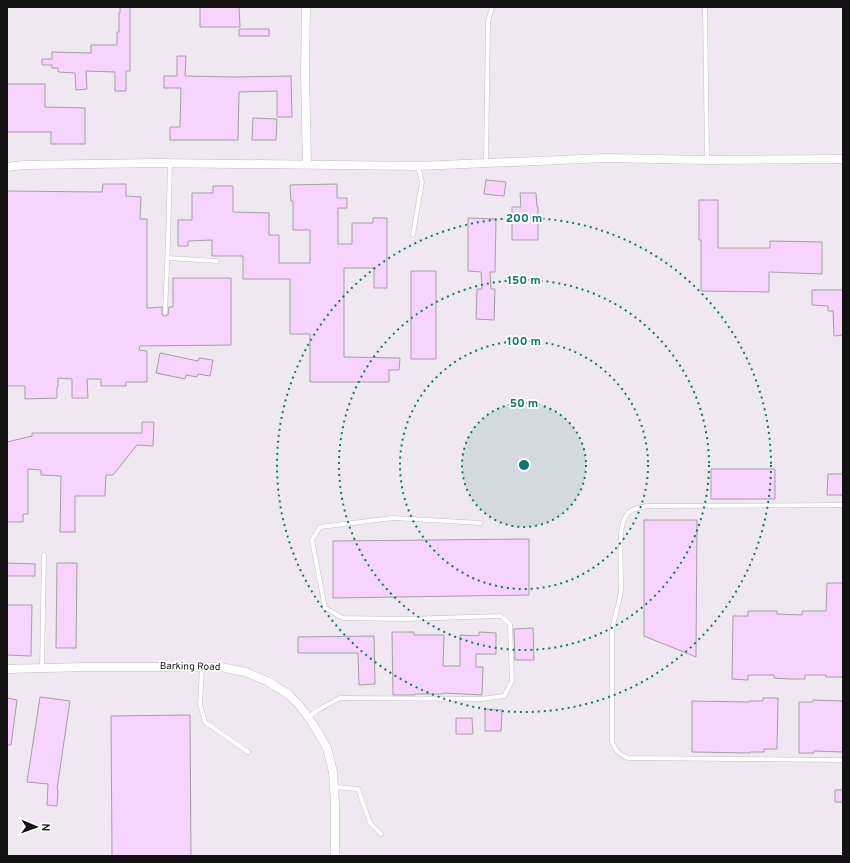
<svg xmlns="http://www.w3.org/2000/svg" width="850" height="863" font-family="Overpass,sans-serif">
<rect width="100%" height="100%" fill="#f7f5f8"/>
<path fill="#efe8f0" d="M7 7H843V856H7Z"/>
<path fill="#f6d4fd" stroke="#a2a0a2" d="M120 7H130V71H126V91H115V72L86 71 87 89 76 90 75 73 58 72V68H52V65H42V59H52V52L91 53V45H117V32H119V13H120Z
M200 7H239L240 27H200Z
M239 29H269V36H239Z
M177 56H186L185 76 234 77 291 76 292 117H277V91L239 92 238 140H170V127H180L181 88H164V76H177Z
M7 84H45V107L85 108V144H51V132H7Z
M253 118 277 119 276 140H252Z
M486 180 506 182 504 196 484 194Z
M103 184H126V196L141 197 140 219H147V308L162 307V315L164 316 168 315 169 307H173V278H231V345L140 346 139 350 147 351V382H126V386H101V379H87L88 398H72V379L58 378V387H57V398L25 399V386H7V191L102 192Z
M337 184V198H347V208H338V244H352V223H373V218H387V288H374V268H344V357L400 358 399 370H389V382H310V334H290V279H243V256H212V240L188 241V246H178V220H192V193H213V186H233V212L269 213V235H279V263H310V230H293V201H291L290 185Z
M520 193H536L537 207H538V240H512V207H521Z
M699 200H718V248H770V241L822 242V274L769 272V292L701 291V240H699Z
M468 218 496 219 495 272H490L491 289H495L494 320 476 319 477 289H482L481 272 468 271Z
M411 271H436V359H411Z
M812 290H843V335L834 336 833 311H828V306L812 305Z
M160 353 198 361 199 358 213 360 210 376 198 374 197 377 186 375 185 379 156 373Z
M142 422H154L153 446 137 445 113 475H106L105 496H75V532H60L61 476 41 475V470L28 469V514H23V522H7V442L32 436V433H142Z
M711 469H775V499H711Z
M828 474H843V495H827Z
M644 520H697L696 657 644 636Z
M529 539V595L333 598V541Z
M7 563 35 564V576H7Z
M57 563H77L76 648H56Z
M827 583H843V677H826V675H805V679H789L774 678V675H748V680L732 679 733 616H748V611H777V614L802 615V611H826Z
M7 605H32L31 656 7 655Z
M533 628 534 660H515L514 629Z
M392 632H414V635H444L443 666H460V635L479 636V632L496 633V654H476V667H483L482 695 443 693V694H415V695H393Z
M374 636 375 684 359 685 358 653H298V637Z
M40 697 70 701 57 789 58 790 57 806 47 805 48 784 27 782Z
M7 698 17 700 11 745H7Z
M763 698H778L777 749H764V752H750V753L692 752V701L749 702V701H763Z
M813 700 843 701V752L814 751V753H799V702H813Z
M485 709 502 710 501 731H485Z
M190 715 191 856H112L111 716Z
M456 718H472L473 734H456Z
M835 790H843V802H835Z"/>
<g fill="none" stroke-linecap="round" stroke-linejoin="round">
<g stroke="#c3c0c3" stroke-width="5">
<path id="service" d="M705 7 707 160
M486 163 488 22 492 7
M413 235 422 182 418 166
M168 258 217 261
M165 313 168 242 170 163
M843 505 648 506C641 507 634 508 628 513 616 525 622 571 621 589 620 603 614 617 612 631V742C616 751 619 754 628 758L843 760
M202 667 200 705 205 722 248 752
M42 668 44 555
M308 717 318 710 340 698 481 699 504 696 512 681 510 624 501 616 404 619 343 618 325 608 312 540 320 527 393 518 481 523
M334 787 358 789 370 823 381 834"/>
</g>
<g stroke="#c3c0c3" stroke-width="9">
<path id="minor" d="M306 7 305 73 307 164
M7 167 24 165 157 163 418 166 606 158 707 160 843 159
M7 669 85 667H221L245 672 267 681 288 694 299 705 313 724 327 748 333 772 335 803V856"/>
</g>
<use href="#service" stroke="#fff" stroke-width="4"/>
<use href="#minor" stroke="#fff" stroke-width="8"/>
</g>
<circle cx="524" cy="465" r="62" fill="#0f766e" fill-opacity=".12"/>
<g fill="none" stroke="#0f766e" stroke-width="2" stroke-dasharray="2 4">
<circle cx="524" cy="465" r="62"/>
<circle cx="524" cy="465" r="124"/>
<circle cx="524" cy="465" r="185"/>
<circle cx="524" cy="465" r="247"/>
</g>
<g text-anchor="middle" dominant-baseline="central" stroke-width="4" stroke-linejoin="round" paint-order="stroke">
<g font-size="10" fill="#131213" stroke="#fff">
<text transform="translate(190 667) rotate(1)">Barking Road</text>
</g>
</g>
<circle cx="524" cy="465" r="6" fill="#0f766e" stroke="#fff" stroke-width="2"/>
<g font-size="12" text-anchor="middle" font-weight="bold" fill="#0f766e" stroke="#fff" stroke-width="4" stroke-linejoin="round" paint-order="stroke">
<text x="524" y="222">200 m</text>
<text x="524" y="284">150 m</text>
<text x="524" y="345">100 m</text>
<text x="524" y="407">50 m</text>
</g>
<rect width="850" height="863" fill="none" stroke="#131213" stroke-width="16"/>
<g transform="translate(36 827) rotate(92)" stroke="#ffffff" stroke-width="3" paint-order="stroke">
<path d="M0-3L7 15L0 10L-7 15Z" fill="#131213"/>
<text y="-6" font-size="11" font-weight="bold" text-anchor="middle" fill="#131213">N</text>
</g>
</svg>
